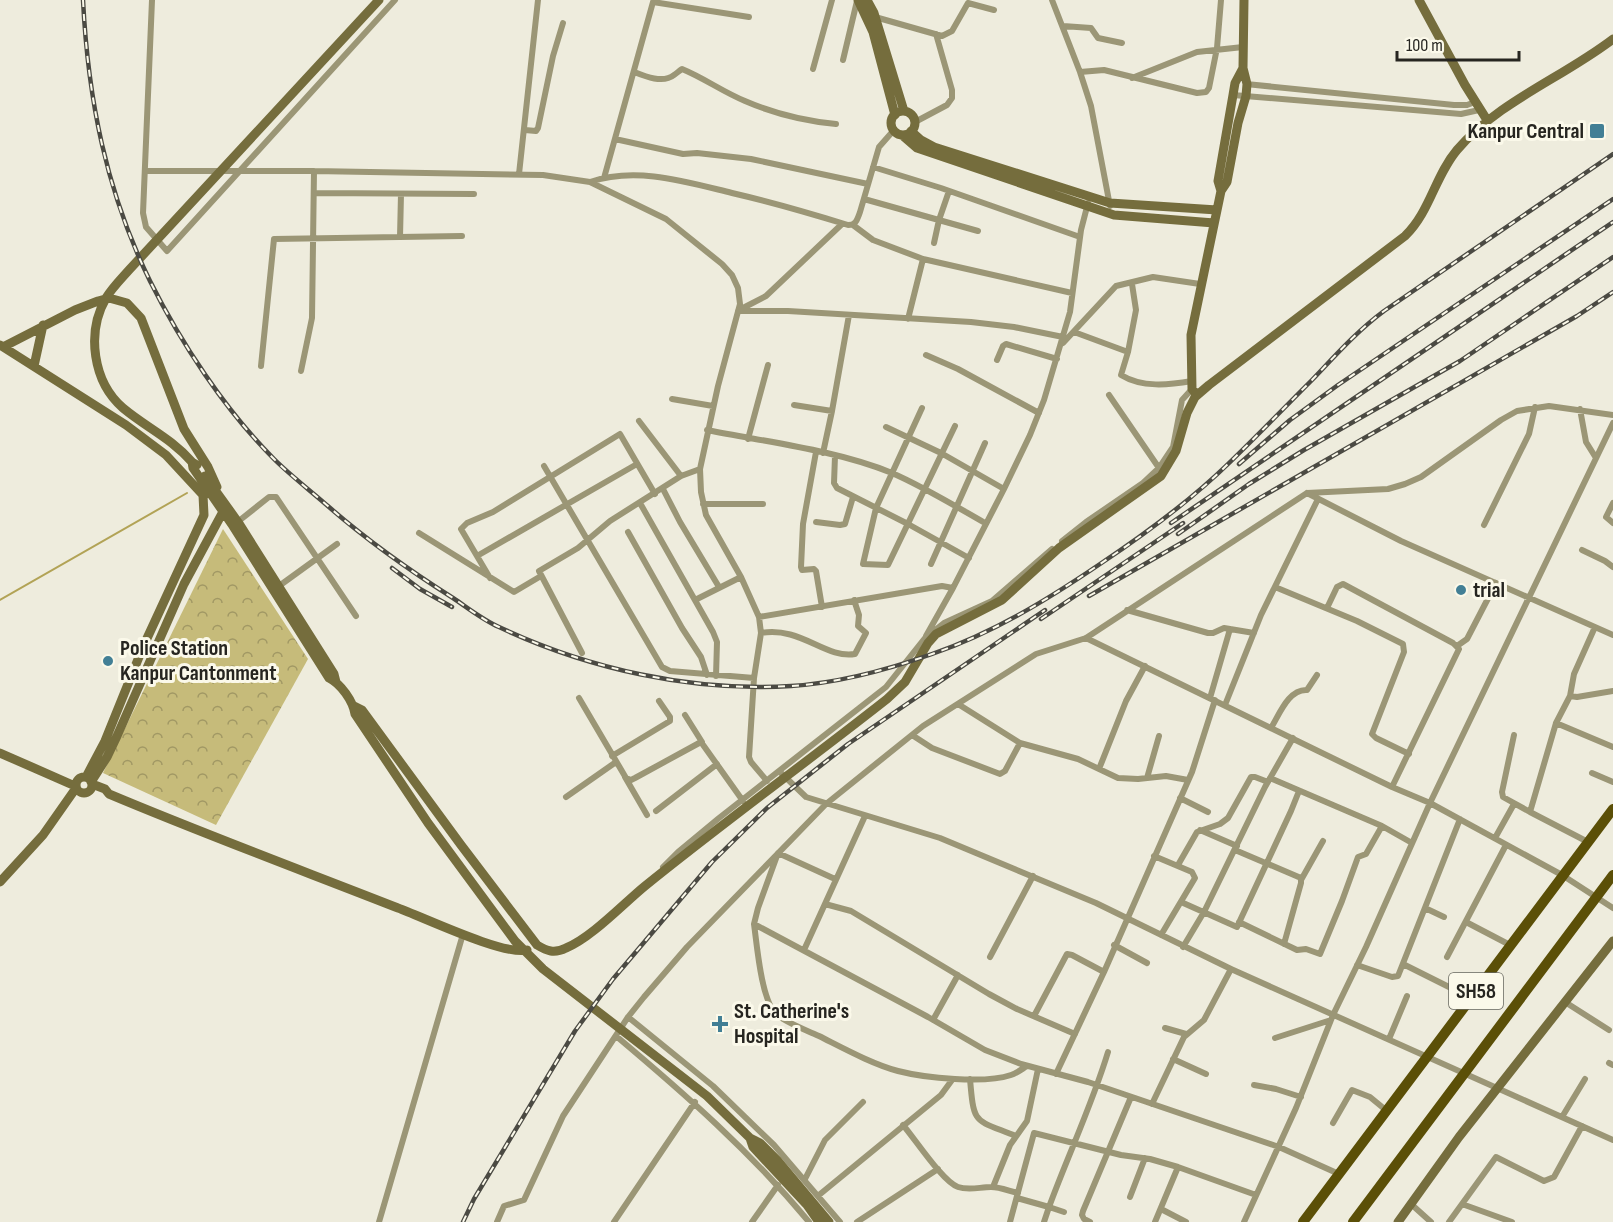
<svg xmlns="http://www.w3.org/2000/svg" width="1613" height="1222" font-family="'Sofia Sans Condensed',sans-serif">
<defs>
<pattern id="forest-crowns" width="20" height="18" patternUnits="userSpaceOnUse" patternTransform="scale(1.5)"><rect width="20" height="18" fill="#c6bb7a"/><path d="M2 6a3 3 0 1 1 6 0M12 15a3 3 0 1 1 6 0" fill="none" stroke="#a19864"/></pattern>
</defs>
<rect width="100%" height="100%" fill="#eeecdd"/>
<path fill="url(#forest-crowns)" d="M223 529 308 659 216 825 103 773Z"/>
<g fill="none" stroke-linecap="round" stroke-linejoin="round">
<path stroke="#b2a356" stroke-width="2" d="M0 600 187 493"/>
<path stroke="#9b9676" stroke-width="6" d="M152 0 143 213 146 227 167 251 395 0
M1052 0 1080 72 1091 106 1110 206
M875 17 942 36 952 31 968 3 994 10
M1063 26 1091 28 1098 38 1122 43
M843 60 857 1
M813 69 832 0
M634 72C644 76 663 84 674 75 677 73 679 71 682 69 704 78 723 92 745 101 775 114 805 121 836 124
M1080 72 1104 70 1197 93 1206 92 1209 88 1217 48 1221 0
M1132 78 1197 52 1243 47
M1246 84 1454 105H1467L1475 102
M1233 95 1461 114 1479 110
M915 122 947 105 952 98V90L936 34
M525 130 536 131 538 128 553 56 563 23
M615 139 683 154 697 153 751 159 868 184
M873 167 941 188 1080 237
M145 171H314L543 175 590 182 666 219 722 264 732 275 738 288 740 304 718 386 700 469 701 492 706 515 741 577 759 617 761 633 754 678 749 757 751 762 767 781
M519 174 538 0
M604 178 653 2 749 17
M590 182C636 166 687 182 732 193 771 202 809 213 848 225 856 225 857 220 860 212L879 147 894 130
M314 193 474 194
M864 199 978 231
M853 225 873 240 923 259 1072 293
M400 237 401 194
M934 243 939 220 949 191
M1132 284 1136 310 1128 352 1121 375C1142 388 1169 385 1192 381
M741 309 766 296 842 224
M738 311H788L971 322 1014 327 1063 337
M908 319 923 259
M1074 332 1128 352
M1063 343 1116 286 1153 277 1200 284
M926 355 958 369 1039 413
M997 360 1003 346 1006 344 1057 359
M261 366 274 239 462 236
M301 371 312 318 314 171
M1109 395 1159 468
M672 399 713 406
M794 405 832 411
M922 408 876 508 863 564 888 565 955 426
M1580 409 1586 442 1596 458
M639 421 681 476
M886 427 941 453 1004 489
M707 430C766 442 836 450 892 473 924 487 955 506 985 523
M748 439 768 365
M816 452 803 524 801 567 802 570 814 569 816 571 822 607
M823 453 832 411 849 315
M835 456 834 483 837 488 908 524 969 558
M544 466 662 667 670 671 754 678
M663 489 680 522 719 587
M1307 493 1401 541 1613 635
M640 503 713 632 717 642 716 676
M1613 503 1606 517 1613 523
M703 504H763
M816 522 840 525 845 524 853 497
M235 524 269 497H276L356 616
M1484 525 1529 434 1535 407
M628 532 682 628 701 657 707 675
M419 533 514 592 541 576
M1062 541 1086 522 1143 483 1159 468 1173 447 1182 400 1192 389
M1582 550 1605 561 1613 567
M477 556 637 464
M931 564 985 443
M490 578 461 529 467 523 493 512 620 434 655 494
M279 586 337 544
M1275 587 1357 621 1403 644 1404 652 1372 734 1376 738 1409 754
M695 600 741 577
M1327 608 1337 587 1343 584 1453 643 1459 649 1392 787
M1127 610 1208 633H1213L1224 628 1254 633
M759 617 942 586 953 588
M761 633C801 626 825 659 855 654L866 633 858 626 859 615 854 600
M926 636 953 588 1004 489 1030 435 1044 400 1070 312 1081 230 1088 203
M1086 638 1392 787 1430 803 1562 875 1613 908
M1457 646 1467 639 1496 583
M582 653 539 571 578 548 610 521 681 476 700 469
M1570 696 1577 697 1613 691
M579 698 626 778 631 780 635 778 701 742 743 801
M1210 698 1230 629
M958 704 1020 743 1078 759 1118 778 1138 779 1166 776 1188 780
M1225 705 1261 615 1318 499
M685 715 702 742
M1556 723 1570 696 1574 674 1595 627
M1271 728C1280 713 1289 689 1307 690L1317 675
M912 735 932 748 1000 774 1005 771 1020 743
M1514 735 1502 792 1503 797 1530 812
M612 756 670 721V717L659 701
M1099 769 1126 701 1145 666
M779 771 806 797 940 838 1096 903 1231 969 1613 1140
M1592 773 1613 782
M625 777 647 815
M1147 778 1159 736
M1270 778 1382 826 1412 843
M566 797 616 762
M1180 798 1208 812
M656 811 717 764
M1200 830 1237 846
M1495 838 1514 804
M1588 842 1530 812 1556 723 1613 747
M1235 850 1301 878V883L1284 944
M1154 856 1192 872 1195 878 1161 935
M1178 865 1197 832 1220 824 1228 818 1251 777H1255L1268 782
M663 867 678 852 719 818 886 687 925 638 944 623 992 601 1052 549
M835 879 778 853 758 908 754 924 928 1017 985 1050 1021 1064 1088 1082 1279 1147 1339 1174
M1301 880 1323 841
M1181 902 1237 927 1291 811 1299 791
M825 904 851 911 989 994 1017 1009 1075 1034
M1425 908 1444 917
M1239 922 1297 950 1306 949 1320 954 1342 901 1358 857 1366 854 1382 826
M1466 922 1510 945
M754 924C757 945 761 997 775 1013 782 1021 808 1031 819 1036 843 1048 872 1064 898 1071 925 1078 985 1084 1011 1075 1017 1073 1022 1069 1027 1066
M1114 945 1147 963
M1183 947 1204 912 1265 787 1293 738
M804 950 865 816
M990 957 1033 876
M1447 957 1506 845
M1403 964 1453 989 1469 1001
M1357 965 1392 977 1398 976 1460 819
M1565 1002 1609 1030
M1034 1016 1067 954 1072 955 1104 972
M628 1017 713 1086 774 1145 840 1222
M933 1020 958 975
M1165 1028 1186 1034
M616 1036C685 1094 751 1152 809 1222
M1275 1038 1331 1020
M1389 1039 1407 996
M1173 1059 1206 1074
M1609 1063 1613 1065
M1056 1074 1104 972 1192 772 1215 700
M970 1079C974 1126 974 1119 1016 1136
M1254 1085 1276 1089 1301 1097
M1152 1104 1184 1037 1204 1020 1231 969
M1562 1117 1585 1079
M1333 1123 1352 1090 1370 1097 1387 1111
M903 1125C915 1139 943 1182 958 1187 969 1191 980 1187 991 1187 1000 1187 1009 1191 1018 1193
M805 1179 825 1140 863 1102
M993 1187 1010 1145 1027 1121 1038 1069
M819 1195 941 1095 952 1080
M1130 1197 1145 1158
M1017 1198 1049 1207C1068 1155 1092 1105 1108 1052
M1411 1204 1431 1222
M1462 1204 1512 1222
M1161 1209 1186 1222
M379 1222 463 934
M497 1222 504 1206 524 1200 563 1116 628 1017 644 997 687 947 826 804 923 726 1036 654 1086 638 1307 493 1388 489 1405 484 1421 477 1501 420 1517 411 1549 406 1613 415
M614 1222 695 1102
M752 1222 778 1185
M857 1222 938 1169
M1010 1222 1034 1133 1121 1155 1150 1159 1178 1167 1256 1195
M1044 1222 1049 1207 1064 1212
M1090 1222 1084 1219 1082 1215 1083 1211 1131 1097
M1155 1222 1178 1167
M1244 1222 1296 1108 1333 1015 1366 947 1430 803 1613 423
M1449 1222 1496 1157 1544 1181 1554 1177 1582 1126"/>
<path stroke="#756d3d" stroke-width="9" d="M858 0 873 32 895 115
M867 0 874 13 904 111
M1419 0 1465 85 1487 120
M891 123a12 12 0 1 1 24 0a12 12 0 1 1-24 0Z
M911 131 921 140 934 147 1110 203 1217 210
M902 135 917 148 1114 215 1214 223
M1221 191 1218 181 1233 95 1235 83 1243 68
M0 345 126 425 166 455 203 495 204 515 143 647 105 741 86 777
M3 347 75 310 98 301 109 298 127 303 141 318 184 429 208 467 217 487
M34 366 43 325
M1197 395 1192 389 1191 335 1221 191 1227 182 1238 123 1246 96 1247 84 1243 68 1244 0
M192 462 193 468 233 526 329 678C341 684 353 701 355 714L428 823 515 941 543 969 707 1096 750 1138 760 1143 777 1160 829 1222
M197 465 192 462C171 438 147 428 123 408 93 382 86 333 106 298 112 288 121 279 129 270L379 0
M205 476 238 522 334 674 336 682
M354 706 362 710 461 845 537 945C547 951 554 954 566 948 591 938 623 904 645 886 724 822 807 762 887 699L905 682 928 643 936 634 1002 600 1059 548 1161 476 1176 451 1187 413 1195 397 1209 385 1405 236C1430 212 1435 176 1457 150 1499 101 1562 78 1613 39
M0 753 75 786
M76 785a8 8 0 1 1 16 0a8 8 0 1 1-16 0Z
M91 782 107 757 117 736 184 584 225 508
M92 784 105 789 109 794C204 834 301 870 398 908 423 917 504 956 527 950
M0 882 43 835 76 788
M750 1138 753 1147 807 1205 819 1222
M1398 1222 1459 1137 1613 941"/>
<path stroke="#5b4f07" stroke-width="10" d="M1303 1222 1613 809
M1353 1222 1613 875"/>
<g stroke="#4b4a43" stroke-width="4.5">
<path id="rail" d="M83 0C88 99 106 191 150 281 181 343 225 410 274 459 291 476 311 491 329 507 368 541 409 570 453 598 468 608 483 620 499 627 588 669 692 692 791 686 838 683 887 670 932 654 993 633 1047 600 1100 564 1145 534 1189 502 1228 464 1257 436 1284 408 1312 380 1335 356 1357 331 1384 311L1613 154
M1239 464 1290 420 1338 385 1613 199
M1171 523 1613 222
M1178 534 1249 484 1304 450 1460 361 1613 257
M392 568 420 589 452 607
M1089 596 1577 316 1613 292
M1041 619 1183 523
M463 1222 474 1199 575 1031 613 979 712 862 767 808 848 744 1045 610"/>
</g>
<use href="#rail" stroke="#fbf9ea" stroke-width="2" stroke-dasharray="7" stroke-linecap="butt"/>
</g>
<g fill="#427f95" stroke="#fbf9ea" stroke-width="2">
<rect x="1589" y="123" width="16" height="16" rx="3"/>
<circle cx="1461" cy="590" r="6"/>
<circle cx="108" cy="661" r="6"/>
<path d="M717 1015h6v6h6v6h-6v6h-6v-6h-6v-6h6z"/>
</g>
<g text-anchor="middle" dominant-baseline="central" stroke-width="6" stroke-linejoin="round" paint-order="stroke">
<rect fill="#fbf9ea" stroke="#66655d" stroke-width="1.5" x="1449" y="973" width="54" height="36" rx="4.5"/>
<g font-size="21" font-weight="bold" fill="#262520">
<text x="1476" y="991">SH58</text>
</g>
<g font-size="22" font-weight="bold" fill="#262520" stroke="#fbf9ea" text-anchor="start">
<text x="1584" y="131" text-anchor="end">Kanpur Central</text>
<text x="1473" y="590">trial</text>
<text x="120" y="648">Police Station<tspan x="120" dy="25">Kanpur Cantonment</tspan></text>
<text x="734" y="1011">St. Catherine's<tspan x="734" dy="25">Hospital</tspan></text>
</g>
</g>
<path d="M1397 51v9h122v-9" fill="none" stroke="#262520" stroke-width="3"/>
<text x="1406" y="51" font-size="18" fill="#262520" stroke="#fbf9ea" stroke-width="4.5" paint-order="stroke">100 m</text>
</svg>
